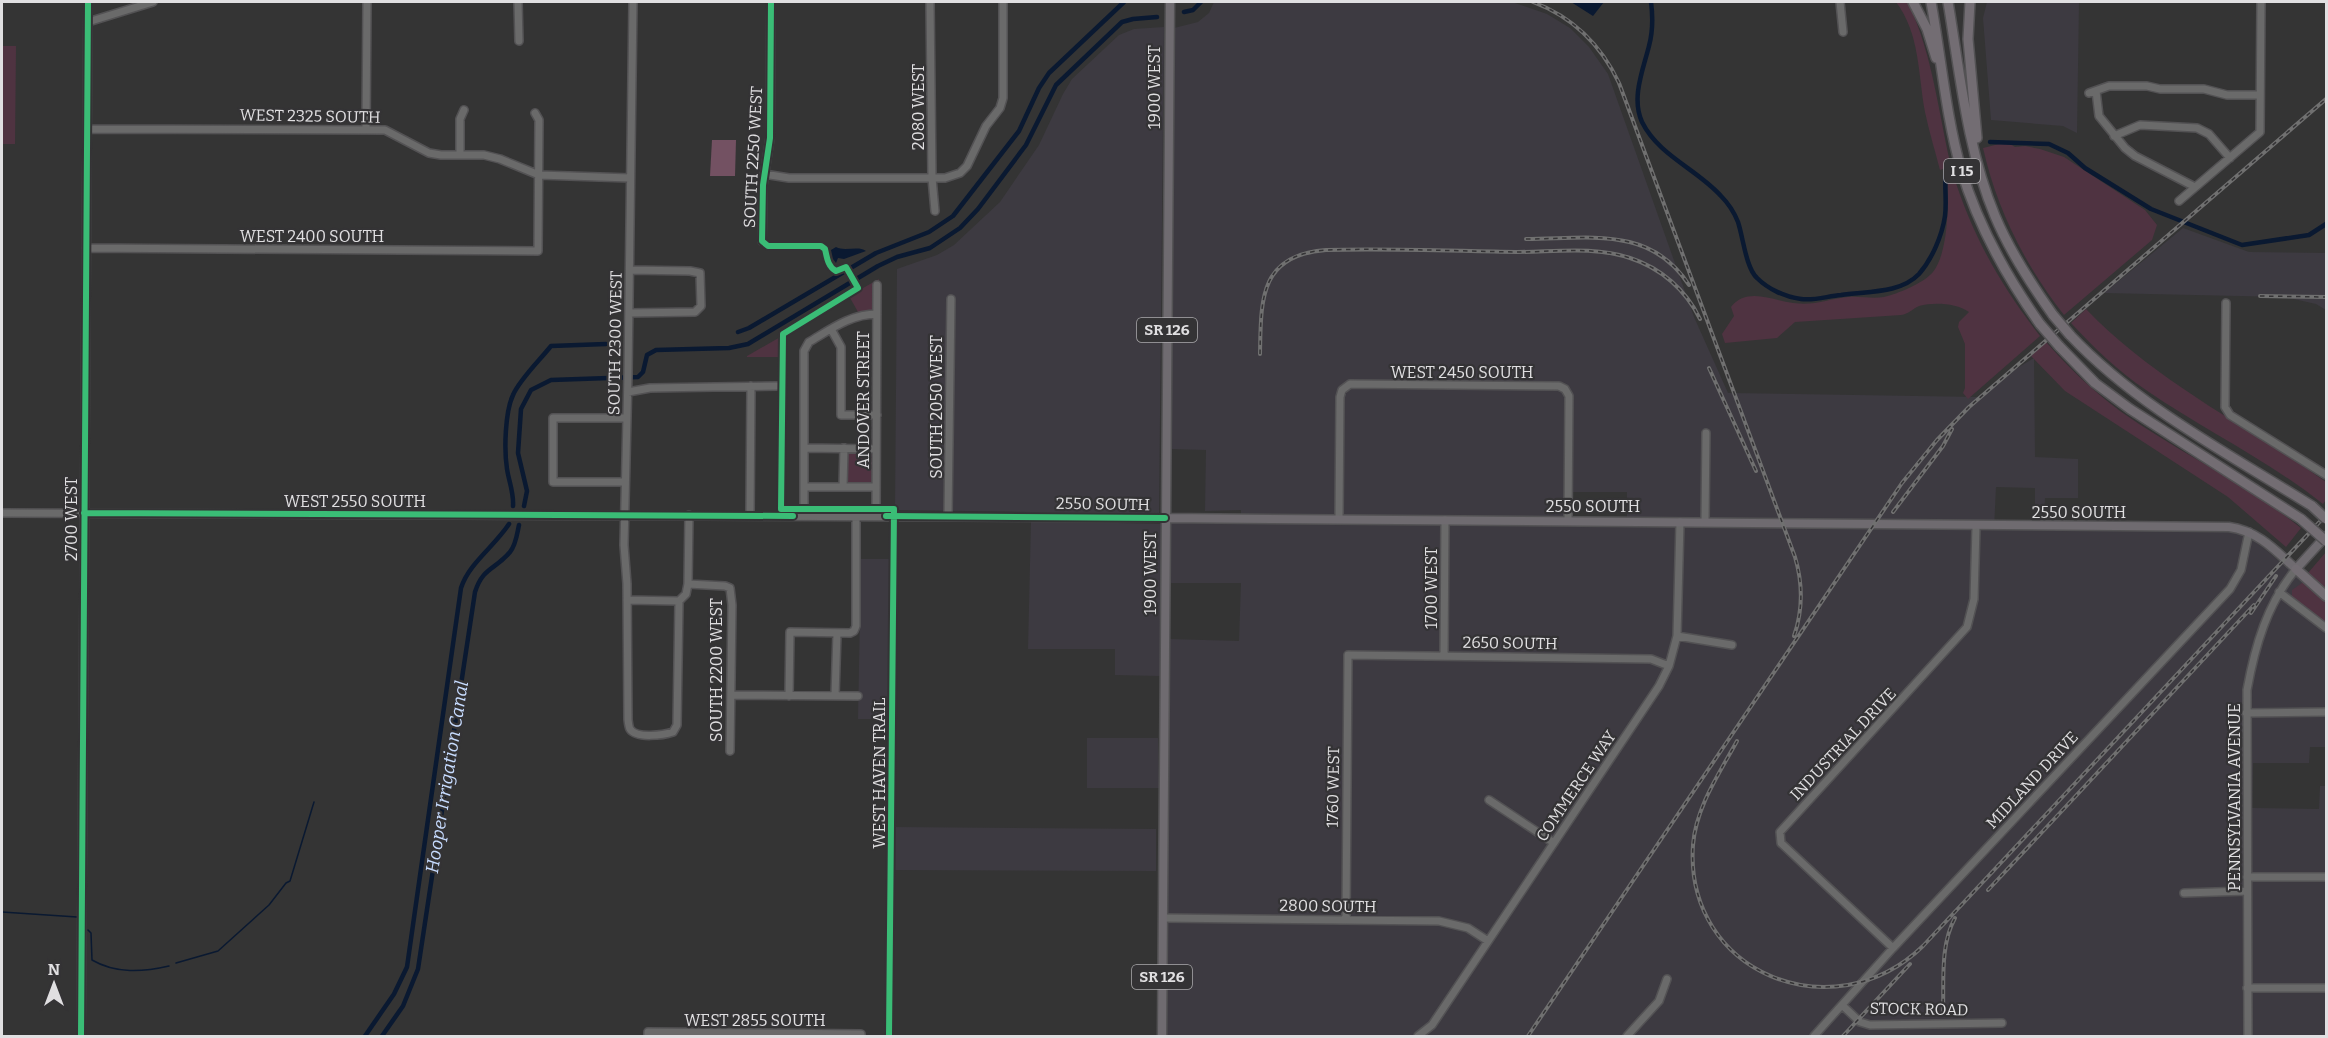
<svg xmlns="http://www.w3.org/2000/svg" width="2328" height="1038" font-family="Bitter,serif">
<rect width="100%" height="100%" fill="#343434"/>
<path fill="#3d3a41" fill-rule="evenodd" d="M1214 2H1512L1547 14 1570 28 1589 47 1608 74 1694 317 1728 393 1978 397 2009 373 2034 358 2035 457 2078 459V498H2045L2044 521H2035V488L1996 487 1994 529 2229 531 2253 539 2297 576 2326 610V747H2310L2309 763H2253L2252 808 2319 809 2320 786H2326V1036H1167L1168 639 1239 641 1241 583H1171V522H1241V510L1205 511 1206 450 1171 449 1174 28 1198 22 1209 13ZM1573 492H1627V518H1573Z
M1987 2H2079L2077 133 2063 126 1991 120 1983 18Z
M1164 27 1159 514 895 510 897 269 937 255 954 245 1000 202 1039 145 1063 94 1072 79 1119 35 1134 29Z
M2183 228 2249 252 2326 253V310L2316 304 2285 297 2104 293Z
M1031 521 1161 524 1160 676 1115 675V649H1028Z
M861 559H892L890 719H858Z
M1087 738H1158L1159 788H1087Z
M891 827 1156 829V871L891 870Z"/>
<path fill="#4f3341" d="M1896 2H1907L1909 5C1933 56 1938 111 1951 166L1940 170C1935 151 1929 131 1925 112 1918 73 1920 34 1896 2Z
M2 46H16L15 144H2Z
M2003 143H2008L2015 147 2025 146 2040 149 2064 157 2145 210 2157 225 2152 240 2064 315C2025 265 1997 210 1983 148Z
M1952 171C1972 235 1999 283 2040 336L1968 399 1963 393 1965 388V344L1958 327 1959 322 1969 312C1956 303 1934 302 1919 306 1912 309 1909 314 1901 315L1795 322 1777 338 1725 343 1722 334 1734 316 1731 307C1747 287 1771 300 1793 303 1815 306 1828 299 1848 297 1860 296 1872 299 1884 297 1897 294 1924 283 1933 272 1949 252 1949 198 1947 174Z
M879 279 872 311 858 312 849 296Z
M2086 309C2155 381 2246 425 2326 482V500L2323 504C2268 460 2204 430 2146 390 2118 371 2094 348 2071 323Z
M782 336V357H747V356Z
M2046 342C2068 367 2093 391 2120 411 2178 452 2245 483 2301 528L2286 547 2228 497 2065 391 2031 356Z
M845 450H873V485H845Z
M2326 552V592L2308 573Z
M2302 583H2307L2326 601V623L2292 596V590Z"/>
<path fill="#735162" d="M712 140H736L735 176H710Z"/>
<path fill="#0a1931" d="M1571 2H1604L1593 16Z
M836 247C845 252 858 245 866 251L844 259 838 258 836 263 833 259 831 250Z"/>
<g fill="none" stroke-linecap="round" stroke-linejoin="round">
<path stroke="#0a1931" stroke-width="1.5" d="M2 912 77 917
M88 930 91 933 92 960C116 974 143 972 169 966
M176 963 218 951 269 905 286 883 290 881 314 802"/>
<path stroke="#0a1931" stroke-width="4.5" d="M1651 2C1653 17 1653 31 1649 46 1643 70 1631 98 1642 122 1659 156 1697 169 1721 196 1728 203 1734 212 1738 222 1743 237 1746 268 1757 278 1768 289 1785 297 1801 299 1814 301 1828 296 1841 295 1866 291 1900 294 1919 274 1932 259 1942 236 1945 216 1947 201 1944 186 1946 171
M1184 12 1193 10 1201 2
M1990 142 2049 144 2068 153 2085 168 2151 209 2242 245 2309 235 2326 224
M738 332 749 328 876 253 929 232 953 216 1019 131 1039 88 1049 73 1124 2
M513 506C514 493 509 482 507 469 504 450 505 412 513 395 520 379 540 360 551 346L606 344
M524 506 527 491 518 453 521 409 531 390 551 380 638 377 643 372 647 355 656 350 729 348 748 344 878 266 897 257 930 248 960 228 978 209 1026 145 1056 85 1122 22 1133 19 1157 17
M365 1036 394 994 407 967 461 588C469 563 494 547 509 524
M382 1036 403 1006 418 969 475 592C483 567 495 570 510 552 516 545 517 534 519 525"/>
<g stroke="#535254" stroke-width="10">
<path id="minor" d="M518 2 519 41
M633 2 628 374 624 545 627 584 628 719C628 720 629 728 630 729 636 739 664 735 673 732L677 725 679 601 686 594 688 584 689 515
M930 2 932 178 935 211
M1840 2 1843 32
M88 22 153 2
M2096 91 2099 116 2125 148 2135 156 2195 187
M2089 93 2109 86H2147L2160 89H2204L2227 95H2260
M87 129 385 130 429 153 441 155H484L500 159 539 175 630 178
M366 129 367 2
M2114 136 2140 125 2197 128 2209 134 2230 158
M460 155V119L464 110
M764 174 789 178H945L960 173 967 166 986 126 1000 108 1003 98V2
M2179 201 2260 132 2261 2
M762 241 763 185 770 138 771 2
M86 248 538 251 539 120 535 113
M2226 303 2225 407 2230 415 2326 475
M629 313 695 312 701 306 700 273 690 271 630 270
M831 329 841 347V415H877
M628 392 650 388 779 386
M804 448 876 449
M625 482H553V418H627
M804 487H876
M843 487 844 448
M2 513 1165 518
M750 516 751 386
M804 516V351L809 342C831 329 851 314 877 314
M876 516 877 285
M948 516 951 299
M1339 519 1340 397 1342 390 1350 384 1559 386 1565 389 1569 396 1568 521
M1705 522 1706 433
M688 584 725 586 730 588 732 605 730 751
M2279 592 2326 628
M627 600 679 601
M1677 636 1732 645
M1444 656 1445 520
M731 695 858 696
M789 696 790 632 850 633 854 631 856 626V516
M835 696 837 633
M2246 713 2326 712
M1489 800 1554 843
M2247 877H2326
M2184 893 2247 891
M1163 918 1439 921 1468 928 1488 941
M1346 920 1348 655 1651 659 1669 666
M1893 948 1781 843 1780 832 1967 627 1974 599 1976 527
M2247 988H2326
M1842 1005 1860 1022 1870 1025 2002 1023
M81 1036 88 2
M648 1036V1032L861 1034V1036
M1418 1036 1432 1025 1659 686 1669 666 1677 636 1680 522
M1627 1036 1659 1001 1667 979
M1814 1036 1893 948 2230 589 2241 570 2249 532
M2248 1036 2247 690C2255 646 2267 604 2296 569"/>
</g>
<g stroke="#535254" stroke-width="11">
<path id="major" d="M1165 518 2229 527C2258 531 2275 550 2296 569L2326 536
M1162 1036 1170 2"/>
</g>
<g stroke="#535254" stroke-width="12">
<path id="highway" d="M1913 2 1927 29 1936 58
M1931 2C1941 56 1946 117 1961 169 1978 226 2006 276 2040 324
M1948 2C1960 73 1967 149 1995 216 2010 252 2031 284 2053 315
M1970 2 1968 39 1977 138
M2070 335C2138 407 2229 454 2312 506
M2059 346 2095 383 2130 409 2301 519
M2296 569 2326 596"/>
</g>
<use href="#minor" stroke="#6a6a6a" stroke-width="7"/>
<use href="#major" stroke="#6f6b70" stroke-width="8"/>
<use href="#highway" stroke="#736d73" stroke-width="9"/>
<g stroke="#707070" stroke-width="4">
<path id="rail" d="M1533 2C1573 17 1601 45 1619 83L1795 557C1803 584 1803 610 1794 636
M1526 239C1588 239 1650 225 1689 285
M2260 296 2326 297
M1260 354C1261 300 1259 255 1326 250 1389 248 1453 251 1517 252 1553 252 1595 246 1630 258 1661 268 1686 290 1700 319
M1709 368 1756 471
M1893 512 1943 446 1952 429
M2251 613 2276 576
M1737 741C1719 774 1696 807 1693 845 1684 973 1833 1033 1923 946L2326 515
M1988 890 2254 605
M1943 1012C1944 981 1940 945 1955 918
M1528 1036 1902 483 1937 440 1969 407 2326 99
M1843 1036 1910 964"/>
</g>
<use href="#rail" stroke="#343335" stroke-width="1.5" stroke-dasharray="4.5" stroke-linecap="butt"/>
<g stroke="#535254" stroke-width="12" stroke-linecap="butt">
<path id="highway-bridge" d="M2053 315 2070 335
M2040 324 2059 346
M2312 506 2326 519
M2301 519 2326 541"/>
</g>
<use href="#highway-bridge" stroke="#736d73" stroke-width="9"/>
<g stroke="#343335" stroke-width="10">
<path id="cycleway" d="M771 2 770 138 763 185 762 241 768 246H821L825 249C827 258 828 267 836 271L846 267 858 288 783 334 781 509H894L889 1036
M84 513 793 516
M886 516 1165 518
M81 1036 88 2"/>
</g>
<use href="#cycleway" stroke="#3abd76" stroke-width="6"/>
</g>
<g text-anchor="middle" dominant-baseline="central" stroke-width="4.5" stroke-linejoin="round" paint-order="stroke">
<g fill="#343335" stroke="#acabad" stroke-width="1.5">
<rect x="1944" y="159" width="36" height="24" rx="4.5"/>
<rect x="1137" y="318" width="60" height="24" rx="4.5"/>
<rect x="1132" y="965" width="60" height="24" rx="4.5"/>
</g>
<g font-size="15" font-weight="bold" fill="#e0dfe1">
<text x="1962" y="171">I 15</text>
<text x="1167" y="330">SR 126</text>
<text x="1162" y="977">SR 126</text>
</g>
<g font-size="16" fill="#e0dfe1" stroke="#343335">
<text transform="translate(1154 87) rotate(-90)">1900 WEST</text>
<text transform="translate(918 107) rotate(-90)">2080 WEST</text>
<text transform="translate(310 116) rotate(1)">WEST 2325 SOUTH</text>
<text transform="translate(753 157) rotate(-87)">SOUTH 2250 WEST</text>
<text x="312" y="236">WEST 2400 SOUTH</text>
<text transform="translate(615 343) rotate(-89)">SOUTH 2300 WEST</text>
<text x="1462" y="372">WEST 2450 SOUTH</text>
<text transform="translate(863 400) rotate(-90)">ANDOVER STREET</text>
<text transform="translate(936 407) rotate(-90)">SOUTH 2050 WEST</text>
<text x="355" y="501">WEST 2550 SOUTH</text>
<text transform="translate(1103 504) rotate(1)">2550 SOUTH</text>
<text x="1593" y="506">2550 SOUTH</text>
<text x="2079" y="512">2550 SOUTH</text>
<text transform="translate(71 519) rotate(-90)">2700 WEST</text>
<text transform="translate(1150 573) rotate(-90)">1900 WEST</text>
<text transform="translate(1431 588) rotate(-90)">1700 WEST</text>
<text transform="translate(1510 643) rotate(1)">2650 SOUTH</text>
<text transform="translate(716 670) rotate(-90)">SOUTH 2200 WEST</text>
<text transform="translate(1843 744) rotate(-47)">INDUSTRIAL DRIVE</text>
<text transform="translate(879 773) rotate(-90)">WEST HAVEN TRAIL</text>
<text transform="translate(2032 780) rotate(-47)">MIDLAND DRIVE</text>
<text transform="translate(1576 786) rotate(-56)">COMMERCE WAY</text>
<text transform="translate(1333 787) rotate(-89)">1760 WEST</text>
<text transform="translate(2234 797) rotate(-90)">PENNSYLVANIA AVENUE</text>
<text transform="translate(1328 906) rotate(1)">2800 SOUTH</text>
<text transform="translate(1919 1009) rotate(1)">STOCK ROAD</text>
<text x="755" y="1020">WEST 2855 SOUTH</text>
</g>
<g font-size="18" font-style="italic" fill="#c7dcff" stroke="#343335">
<text transform="translate(447 777) rotate(-81)">Hooper Irrigation Canal</text>
</g>
</g>
<rect width="2328" height="1038" fill="none" stroke="#e0dfe1" stroke-width="6"/>
<g transform="translate(54 984)" stroke="#343335" stroke-width="4.5" paint-order="stroke">
<path d="M0-4.5L10 22L0 15L-10 22Z" fill="#e0dfe1"/>
<text y="-9" font-size="16" font-weight="bold" text-anchor="middle" fill="#e0dfe1">N</text>
</g>
</svg>
